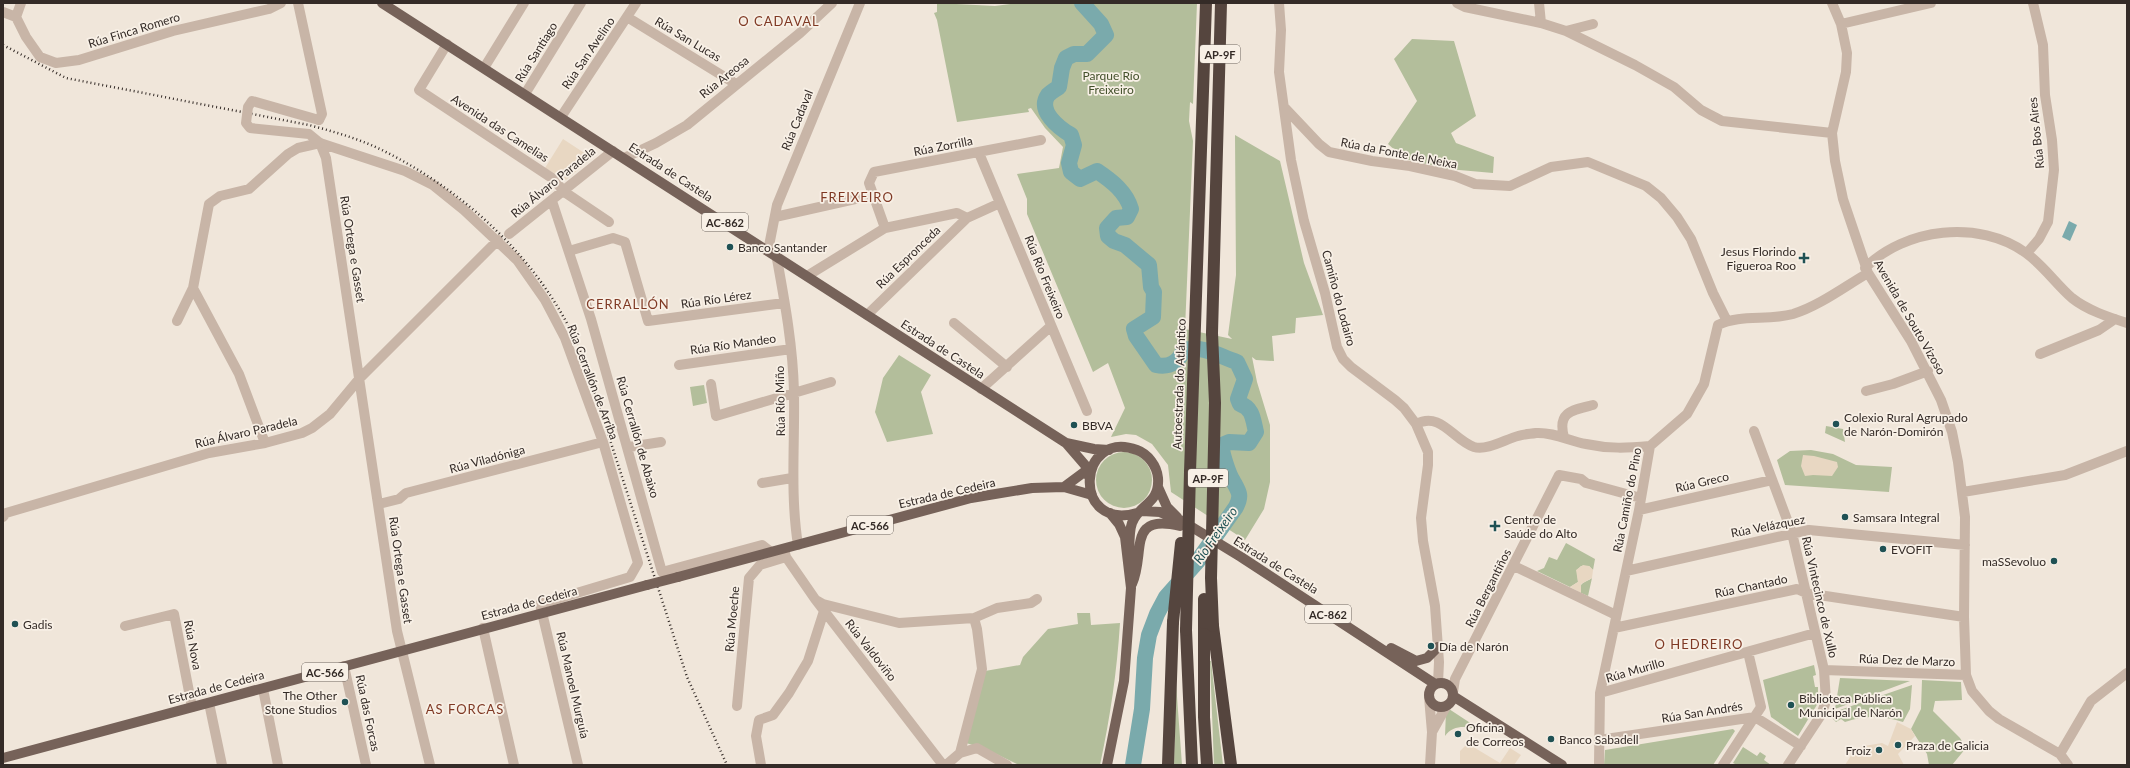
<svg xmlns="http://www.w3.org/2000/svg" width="2130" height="768" font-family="Lato,sans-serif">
<rect width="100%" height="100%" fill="#f0e6da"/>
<path fill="#b3be9b" d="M937 3 995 6 1018 3H1197L1193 104 1190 102 1189 121 1193 141 1185 329 1232 339 1228 335 1236 275 1235 135 1280 161 1304 263 1323 315 1296 318 1295 333 1272 336 1274 361 1256 360 1252 357 1257 382 1270 425V482L1264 509 1245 540 1171 492 1168 465 1152 444 1136 435 1126 434 1111 437 1125 408 1108 363 1093 372 1027 214V199L1017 174 1059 168 1063 147 1045 128 1031 108 1028 109 1029 112 957 122 937 20 934 13 937 12Z
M1412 39 1454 41 1476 116 1451 133 1456 143 1494 157 1493 173 1448 169 1405 159 1388 144 1417 101 1394 59Z
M899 355 931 375 921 392 933 434 887 442 875 412 883 378Z
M704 385 707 403 693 406 690 387Z
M1826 426 1843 429 1845 442 1825 433Z
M1811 450 1833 454 1856 465 1892 467 1889 492 1785 485 1777 460 1790 451Z
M1096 480a28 28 0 1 1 56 0a28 28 0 1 1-56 0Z
M1566 543 1595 559 1593 570 1589 566H1581L1577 570 1578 582 1570 587 1537 571 1544 568 1549 557 1557 560Z
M1592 578 1588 596 1581 593C1578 582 1585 583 1592 578Z
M1077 613H1090L1091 625 1120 623C1117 672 1110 718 1100 765H1019L986 749 966 743 985 671 1020 665 1023 657 1048 629 1078 624Z
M1210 661H1211L1223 765H1214Z
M1814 665 1816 675 1813 676 1815 687H1818V703L1798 736 1771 717 1763 680Z
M1840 678 1910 681 1835 709Z
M1922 680 1961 682 1962 700 1935 701 1933 711 1960 738 1966 748 1952 765H1929L1927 754 1911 729 1921 709Z
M1176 683 1182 765H1174Z
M1912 685 1910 709 1903 722C1882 716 1866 715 1845 722L1841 719 1836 722 1832 718 1834 712Z
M1449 709 1481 730C1468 726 1453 724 1445 736L1446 711Z
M1733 729 1735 731 1713 765H1604L1605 750Z
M1743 747 1757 756 1760 752 1766 756 1764 760 1771 765H1737L1733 763Z"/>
<path fill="#e8d7c2" d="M563 139 592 158 566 180 545 168Z
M1803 455 1814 456 1837 462 1838 467 1832 476 1813 475 1805 476 1801 466Z
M1583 565 1589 566 1593 570 1592 578 1581 584V593L1570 587 1578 582 1576 570Z
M1897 722 1911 729 1915 736 1898 754 1904 765H1845L1854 751 1864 746 1882 743 1888 746Z
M1466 745H1470L1500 763 1510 748 1521 755 1514 765H1460V751Z"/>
<path fill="#7aaaac" d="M2069 221 2077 225 2070 241 2062 237Z"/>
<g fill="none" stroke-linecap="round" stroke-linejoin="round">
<path stroke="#7aaaac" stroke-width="16" d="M1082 3 1101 24 1106 35 1087 54H1074L1066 58 1062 68 1059 87C1056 89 1051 92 1048 95 1037 111 1059 128 1071 135L1074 145 1069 163 1071 172 1080 179 1097 171C1112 181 1126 192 1131 209L1127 217 1116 218 1107 228 1108 236 1114 241 1125 245 1149 265 1151 287 1154 292 1153 317 1134 329 1136 336 1156 365C1170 368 1178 362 1184 350 1203 345 1219 356 1237 362L1245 379 1238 399 1240 404C1253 408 1253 420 1256 432L1249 443 1229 442 1222 445C1221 452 1229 475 1233 481 1239 492 1242 495 1236 507L1197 562 1166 597 1157 614 1149 635 1145 658 1142 709 1133 765"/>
<path stroke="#c8b5a7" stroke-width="10" d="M298 3 322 114 319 120
M1279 3 1281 30 1279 72 1291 160 1304 221 1325 293 1337 347 1343 359 1351 367 1395 400 1404 408 1416 424 1428 452V465L1421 518 1423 541 1435 606 1439 662 1438 683
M1457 3 1465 7 1541 23 1566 31 1635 65 1674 87 1701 110 1722 121 1832 133
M1539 3 1541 23
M1832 3 1841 24 1847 53 1846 72 1832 133 1835 161 1843 199 1868 273 1911 341 1941 400 1952 432 1958 462 1965 517 1964 617 1966 675 1972 691 1989 711 1999 719 2060 754 2068 765
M3 12 16 17 21 3
M16 17 26 37 40 57 56 63 79 60 173 31 269 9 281 3
M627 17 736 84
M1841 24 1931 3
M1566 31 1593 24
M447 44 419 90 555 180 563 191 609 222
M484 68 524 3
M525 94 581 3
M1284 107 1319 144 1329 152 1372 161 1410 166 1455 176 1475 184 1510 186 1551 167 1588 162 1646 186 1661 198 1677 217 1691 239 1713 293 1727 321
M561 117 636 3
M320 143 326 158 397 631 430 765
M979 153 1087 411
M624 158 656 143 687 125 800 33 832 3
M552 201 591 319 662 572 762 545 771 552
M775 217 873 195
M885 228 869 183 874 172 1041 140
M509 234 613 151
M569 251 613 238 625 242 648 321 784 303
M768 251 777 205 860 3
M2027 253 2039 239 2048 222 2054 170 2052 140 2045 95 2043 45 2033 3
M777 259C785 303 793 347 794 392 795 443 790 494 798 545
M1865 268C1905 228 1979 219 2026 253 2043 265 2056 284 2072 298 2087 310 2108 317 2127 323
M807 276 885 228 957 213 967 218
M193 288 209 204 220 196 249 189 288 154 298 148 320 143 405 171 433 185 464 210 517 260 545 300 565 338 603 442 638 563 630 577 540 604 578 765
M867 315 967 218 1000 203
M177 321 193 288 239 374 265 443
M954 323 1007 367
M2040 354 2099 330 2115 319
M679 365 791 349
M711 384 716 416 831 382
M981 389 1051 326
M1866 391 1893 384 1928 371
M1416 424C1441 411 1453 440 1474 447 1487 451 1506 439 1518 436 1524 434 1530 434 1536 433 1554 432 1569 441 1586 444 1609 449 1627 448 1650 446
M1754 431 1792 533 1824 670 1826 701 1821 715 1788 765
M1564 437C1557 412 1572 410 1593 405
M629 447 661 442
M762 483 792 478
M1963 492 2065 475 2127 451
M379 504 399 499 406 493 603 442
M1639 510 1772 480
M3 517 6 513 209 453 265 443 302 433 312 428 330 414 360 378 498 240
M784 549 786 557 815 599 943 765
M1514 566 1616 615
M1626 571 1809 530 1965 545
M816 600 823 604 899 623 974 618 997 608 1031 603 1037 599
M125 626 174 614 192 707
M483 628 514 765
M1614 628 1797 589 1806 593 1964 617
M344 666 366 765
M1824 670 1966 675
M263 689 278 765
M1453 692 1455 679 1559 475 1581 479 1586 483 1641 498
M1600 693 1815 633
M1429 697 1432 732 1430 765
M209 703 222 765
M737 706 749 578 760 565 786 557
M1432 732 1447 705
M1599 740 1755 717 1801 746
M960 753 977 748 1007 765
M2060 754 2091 701 2127 673
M761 765 756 736 759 720 773 715 789 693 808 661 824 611
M946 765 960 753 982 669 977 629 974 618
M1599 765 1600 693 1639 510 1650 446 1687 414 1704 384 1718 325C1740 314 1768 321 1793 314 1819 306 1844 287 1868 273
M1723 765 1761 707 1748 652"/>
<path stroke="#766259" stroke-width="10" d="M382 3 1066 443 1085 465 1089 477
M1066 443 1094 449 1109 450
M1064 487 1091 467
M1158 487 1167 507 1177 517
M1142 511 1160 512 1182 521 1241 557 1435 684
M1129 563C1130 551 1128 534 1132 523 1139 504 1160 504 1158 478 1157 466 1148 454 1137 450 1077 428 1071 532 1137 513
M678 577 971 498 1032 488 1064 487 1092 495
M1132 584C1146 553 1126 513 1180 526
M1391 648 1416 661 1427 658 1438 647
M1429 695a12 12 0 1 1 24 0a12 12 0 1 1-24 0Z
M1453 696 1562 765
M3 758 647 585
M1107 765 1124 681 1131 588 1125 537 1119 524 1110 513"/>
<path stroke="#55453e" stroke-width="12" d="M1212 333 1221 3
M1190 472 1206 3
M1204 623V717L1207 765
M1213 626 1231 765
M1186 630 1192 765
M1168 765 1173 622"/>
<path stroke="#342b27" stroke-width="2.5" stroke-dasharray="1 3" stroke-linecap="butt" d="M3 45 66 78 309 125C335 132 360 139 384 151 462 190 533 254 572 333 578 344 582 357 587 369L687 677 727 765"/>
<path stroke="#c8b5a7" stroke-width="10" d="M319 120 252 101 248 107 246 123 250 128 309 134 320 143"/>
<path stroke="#766259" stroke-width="10" d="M647 585 678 577"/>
<path stroke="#55453e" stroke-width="12" d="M1212 333 1215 403 1211 578 1213 626
M1173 622 1181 543
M1204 623V599
M1186 630 1190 472"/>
</g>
<g fill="#1f5154" stroke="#f8f0e6" stroke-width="1.5">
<circle cx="730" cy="247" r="4"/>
<path d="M1802 252h4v4h4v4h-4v4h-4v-4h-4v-4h4z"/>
<circle cx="1836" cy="424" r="4"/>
<circle cx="1074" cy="425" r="4"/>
<circle cx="1845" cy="517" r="4"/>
<path d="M1493 520h4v4h4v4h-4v4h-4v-4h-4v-4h4z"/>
<circle cx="1883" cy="549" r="4"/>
<circle cx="2054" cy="561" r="4"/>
<circle cx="15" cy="624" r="4"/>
<circle cx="1431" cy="646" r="4"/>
<circle cx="345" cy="702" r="4"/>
<circle cx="1791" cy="705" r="4"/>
<circle cx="1458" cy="734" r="4"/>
<circle cx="1551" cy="739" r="4"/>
<circle cx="1898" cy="745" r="4"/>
<circle cx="1879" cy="750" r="4"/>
</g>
<g text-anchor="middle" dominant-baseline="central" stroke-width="3.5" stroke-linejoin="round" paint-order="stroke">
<g fill="#f8f0e6" stroke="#6f6660" stroke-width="1">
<rect x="1200" y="45" width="40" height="18" rx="3"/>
<rect x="702" y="213" width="46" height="18" rx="3"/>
<rect x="1188" y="469" width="40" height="18" rx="3"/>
<rect x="847" y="516" width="46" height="18" rx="3"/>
<rect x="1305" y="605" width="46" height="18" rx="3"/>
<rect x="302" y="663" width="46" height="18" rx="3"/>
</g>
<g font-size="11" font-weight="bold" fill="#342b27">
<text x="1220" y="54">AP-9F</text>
<text x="725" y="222">AC-862</text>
<text x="1208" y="478">AP-9F</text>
<text x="870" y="525">AC-566</text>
<text x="1328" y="614">AC-862</text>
<text x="325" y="672">AC-566</text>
</g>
<g font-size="12" fill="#342b27" stroke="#f8f0e6">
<text transform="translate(134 30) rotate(-17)">Rúa Finca Romero</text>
<text transform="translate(688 39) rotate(31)">Rúa San Lucas</text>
<text transform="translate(536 52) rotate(-58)">Rúa Santiago</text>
<text transform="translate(588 53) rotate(-56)">Rúa San Avelino</text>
<text transform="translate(724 77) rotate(-39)">Rúa Areosa</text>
<text transform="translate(797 120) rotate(-68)">Rúa Cadaval</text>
<text transform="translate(500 128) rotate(33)">Avenida das Camelias</text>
<text transform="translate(2036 133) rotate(-96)">Rúa Bos Aires</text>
<text transform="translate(943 146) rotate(-11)">Rúa Zorrilla</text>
<text transform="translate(1399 153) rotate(11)">Rúa da Fonte de Neixa</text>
<text transform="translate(671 172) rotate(33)">Estrada de Castela</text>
<text transform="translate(553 182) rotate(-39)">Rúa Álvaro Paradela</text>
<text transform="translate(353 249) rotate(81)">Rúa Ortega e Gasset</text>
<text transform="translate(908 257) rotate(-44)">Rúa Espronceda</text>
<text transform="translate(1045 277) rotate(68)">Rúa Rio Freixeiro</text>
<text transform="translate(1339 298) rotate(75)">Camiño do Lodairo</text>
<text transform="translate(716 299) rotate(-8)">Rúa Río Lérez</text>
<text transform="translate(1910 317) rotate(60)">Avenida de Souto Vizoso</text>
<text transform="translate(733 344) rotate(-8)">Rúa Río Mandeo</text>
<text transform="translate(943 349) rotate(33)">Estrada de Castela</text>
<text transform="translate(593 382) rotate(69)">Rúa Cerrallón de Arriba</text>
<text transform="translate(1179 384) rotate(-88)">Autoestrada do Atlántico</text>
<text transform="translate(780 401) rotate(-91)">Rúa Río Miño</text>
<text transform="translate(246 432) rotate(-13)">Rúa Álvaro Paradela</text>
<text transform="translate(638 437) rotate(74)">Rúa Cerrallón de Abaixo</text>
<text transform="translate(487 459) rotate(-15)">Rúa Viladóniga</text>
<text transform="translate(1702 482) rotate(-13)">Rúa Greco</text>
<text transform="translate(947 493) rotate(-13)">Estrada de Cedeira</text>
<text transform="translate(1627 500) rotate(-79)">Rúa Camiño do Pino</text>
<text transform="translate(1768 526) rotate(-11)">Rúa Velázquez</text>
<text transform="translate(1276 565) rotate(32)">Estrada de Castela</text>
<text transform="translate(401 570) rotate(82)">Rúa Ortega e Gasset</text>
<text transform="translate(1751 586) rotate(-12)">Rúa Chantado</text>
<text transform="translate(1488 588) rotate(-63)">Rúa Bergantiños</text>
<text transform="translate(1820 597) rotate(77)">Rúa Vintecinco de Xullo</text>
<text transform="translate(529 603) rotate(-15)">Estrada de Cedeira</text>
<text transform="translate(732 619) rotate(-85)">Rúa Moeche</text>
<text transform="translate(193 645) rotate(79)">Rúa Nova</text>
<text transform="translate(871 650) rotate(52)">Rúa Valdoviño</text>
<text transform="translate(1907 660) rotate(2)">Rúa Dez de Marzo</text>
<text transform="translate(1635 670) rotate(-16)">Rúa Murillo</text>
<text transform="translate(573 685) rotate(77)">Rúa Manoel Murguía</text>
<text transform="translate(216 687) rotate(-15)">Estrada de Cedeira</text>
<text transform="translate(1702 712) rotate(-9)">Rúa San Andrés</text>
<text transform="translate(368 713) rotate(78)">Rúa das Forcas</text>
</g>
<g font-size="12" fill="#44512c" stroke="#f8f0e6">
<text x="1111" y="75">Parque Río<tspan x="1111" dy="14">Freixeiro</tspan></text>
</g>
<g font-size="12" fill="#342b27" stroke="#f8f0e6" text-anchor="start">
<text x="738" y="247">Banco Santander</text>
<text x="1796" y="251" text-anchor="end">Jesus Florindo<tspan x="1796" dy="14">Figueroa Roo</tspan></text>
<text x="1844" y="417">Colexio Rural Agrupado<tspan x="1844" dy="14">de Narón-Domirón</tspan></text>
<text x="1082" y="425">BBVA</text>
<text x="1853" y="517">Samsara Integral</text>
<text x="1504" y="519">Centro de<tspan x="1504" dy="14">Saúde do Alto</tspan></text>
<text x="1891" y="549">EVOFIT</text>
<text x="2046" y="561" text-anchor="end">maSSevoluo</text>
<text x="23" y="624">Gadis</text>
<text x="1439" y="646">Día de Narón</text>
<text x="337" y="695" text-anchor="end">The Other<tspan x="337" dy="14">Stone Studios</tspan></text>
<text x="1799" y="698">Biblioteca Pública<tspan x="1799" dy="14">Municipal de Narón</tspan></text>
<text x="1466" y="727">Oficina<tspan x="1466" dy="14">de Correos</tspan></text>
<text x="1559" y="739">Banco Sabadell</text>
<text x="1906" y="745">Praza de Galicia</text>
<text x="1871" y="750" text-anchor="end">Froiz</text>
</g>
<g font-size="13" letter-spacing="1" fill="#7f3924" stroke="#f8f0e6">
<text x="779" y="21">O CADAVAL</text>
<text x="857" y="197">FREIXEIRO</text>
<text x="628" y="304">CERRALLÓN</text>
<text x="1699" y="644">O HEDREIRO</text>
<text x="465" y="709">AS FORCAS</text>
</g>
<g font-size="13" font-style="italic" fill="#1f5154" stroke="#f8f0e6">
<text transform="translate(1215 535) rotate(-55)">Río Freixeiro</text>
</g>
</g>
<rect width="2130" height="768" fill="none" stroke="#342b27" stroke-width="8"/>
</svg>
